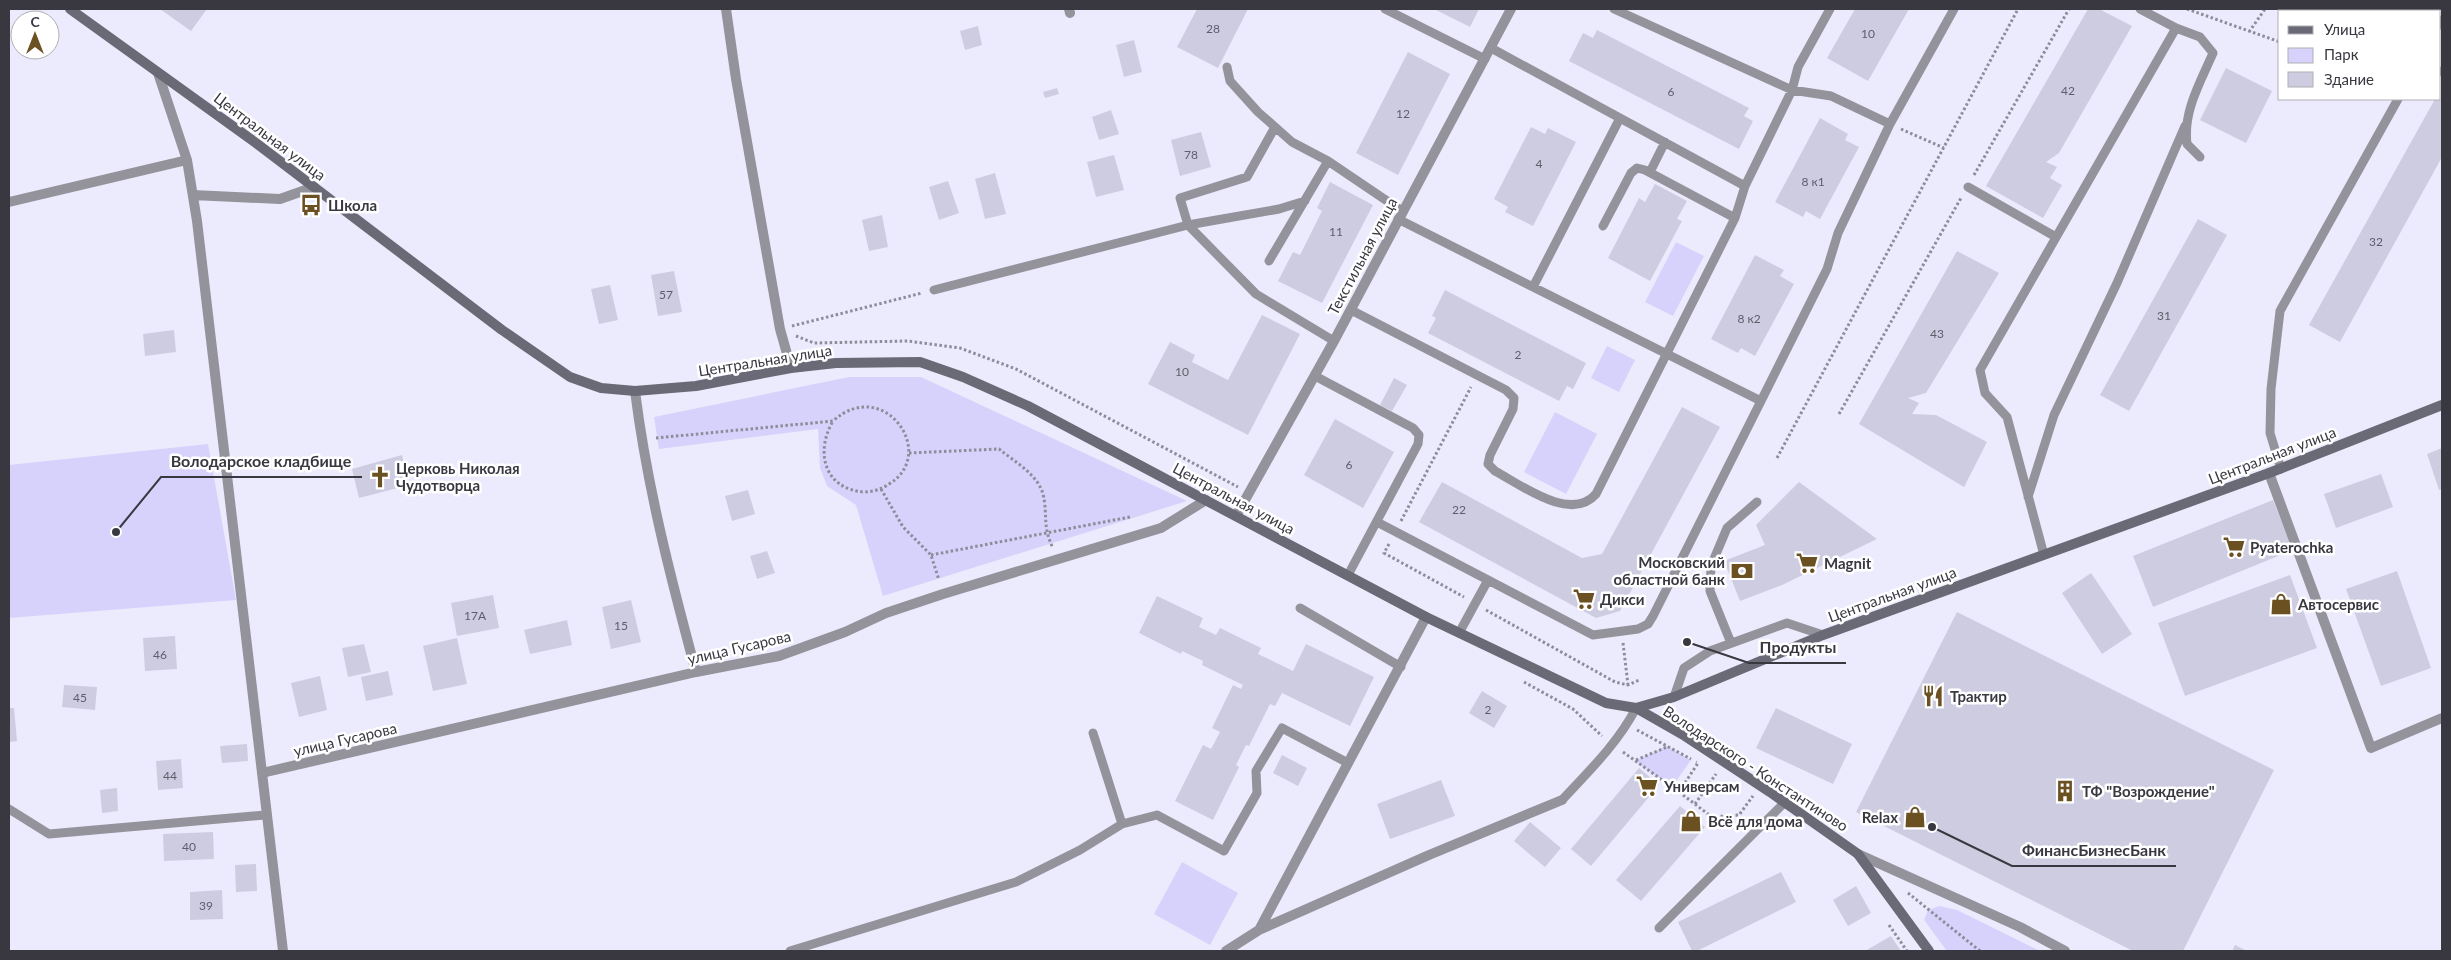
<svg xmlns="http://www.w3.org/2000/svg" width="2451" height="960" font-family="Lato,sans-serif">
<rect width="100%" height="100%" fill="#ecebfd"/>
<path fill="#d6d2fb" d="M1676 242 1704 256 1673 316 1645 302Z
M1607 346 1635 360 1619 392 1591 378Z
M849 377H921L1187 501 883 596 856 505 827 486 820 468 818 429 659 449 654 417Z
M1555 412 1597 434 1566 494 1524 472Z
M208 444 236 600 9 618V465Z
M1667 746 1691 760 1672 787 1635 761Z
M1182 862 1238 893 1210 945 1154 914Z
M1939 906 1957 910 2040 951H1947L1924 920 1928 910Z"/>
<path fill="#cecce1" d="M160 9H207L191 31Z
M1197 9H1248L1218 68 1177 47Z
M1434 9H1479L1470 27Z
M1855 9H1909L1868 81 1827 58Z
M2088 9H2099L2132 26 2059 153 2046 162 2057 167 2050 178 2062 185 2043 218 1986 186Z
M978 26 982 45 965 50 960 31Z
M1597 30 1749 108 1744 116 1753 121 1739 149 1569 61 1583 33 1593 38Z
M1134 40 1142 72 1124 77 1116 45Z
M1408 52 1450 74 1398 175 1356 153Z
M2226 68 2272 91 2246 143 2200 120Z
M1057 88 1059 94 1045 98 1043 92Z
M2435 99 2442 100V157L2340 342 2309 325Z
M1111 110 1119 134 1099 140 1092 117Z
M1820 118 1848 134 1845 140 1859 147 1820 219 1806 211 1803 217 1775 202Z
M1531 127 1545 134 1548 128 1576 142 1533 226 1505 212 1508 207 1494 199Z
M1201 132 1211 167 1180 176 1171 140Z
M1114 155 1124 190 1096 197 1087 162Z
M995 173 1006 214 985 219 975 179Z
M948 181 959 213 939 220 929 187Z
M1330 182 1373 205 1322 303 1278 281 1293 252 1300 255 1322 211 1317 208Z
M1655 184 1687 201 1677 219 1682 221 1650 281 1608 258 1639 198 1645 202Z
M882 215 888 247 869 251 862 220Z
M2198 219 2227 235 2129 411 2100 395Z
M1957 251 1999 273 1926 393 1908 398 1919 403 1912 414 1936 415 1987 442 1964 487 1859 424Z
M1755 255 1784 270 1780 276 1794 284 1755 356 1741 348 1738 353 1711 339Z
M674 271 682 312 658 316 651 275Z
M610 285 618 320 599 324 591 289Z
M1445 290 1586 363 1573 389 1567 386 1559 401 1428 333 1436 318 1432 316Z
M1262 315 1300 334 1248 435 1148 384 1170 342 1195 355 1192 362 1228 380Z
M174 330 176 352 145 356 143 334Z
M1394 378 1407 385 1392 411 1380 405Z
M1682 407 1720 427 1620 611 1596 618 1419 522 1442 482 1582 558 1602 554Z
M1335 419 1394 452 1363 508 1304 475Z
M2442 448V489L2439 490 2427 454Z
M402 455 409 485 359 498 352 469Z
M2381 474 2393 507 2336 528 2324 494Z
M1799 482 1877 539 1782 585 1740 601 1724 561 1765 545 1756 525Z
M748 490 755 514 732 521 725 496Z
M2273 500 2293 550 2153 607 2133 556Z
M767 551 775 573 757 579 750 556Z
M2397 571 2431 668 2381 686 2346 589Z
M2091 573 2132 634 2102 654 2062 593Z
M2290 575 2317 648 2185 696 2158 623Z
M493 595 499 628 457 636 451 603Z
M1157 596 1203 618 1199 627 1216 635 1220 628 1261 648 1258 654 1293 671 1306 644 1374 677 1350 726 1282 693 1275 706 1270 704 1249 746 1246 745 1236 765 1239 767 1213 820 1175 801 1203 745 1211 749 1220 732 1212 728 1233 685 1241 689 1243 685 1202 665 1203 661 1182 651 1181 654 1139 633Z
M631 600 641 642 611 649 602 607Z
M1957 612 2274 770 2183 951H2133L1856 812Z
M567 620 572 645 530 654 524 630Z
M175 636 177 669 145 671 143 638Z
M457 638 467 684 433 691 423 646Z
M364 644 371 672 348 677 342 648Z
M388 671 393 695 366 701 361 677Z
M320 676 327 710 299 717 291 683Z
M64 685 97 687 95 710 62 707Z
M1482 691 1507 706 1494 728 1469 713Z
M9 708H14L17 741 9 742Z
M1776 708 1852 744 1833 784 1756 748Z
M247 744 248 761 222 763 220 746Z
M1282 755 1307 768 1298 786 1273 773Z
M181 759 183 788 158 790 156 761Z
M1639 768 1659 785 1591 866 1571 849Z
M1441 780 1455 816 1390 839 1377 804Z
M117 788 118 811 102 813 100 790Z
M1680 806 1705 827 1641 901 1616 880Z
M1530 822 1561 848 1545 867 1514 841Z
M213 832 214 859 164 861 163 834Z
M256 864 257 891 236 892 235 865Z
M1781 872 1796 902 1697 951H1692L1678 922Z
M1856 886 1871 913 1848 926 1833 900Z
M222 890 223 919 190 920V892Z
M1891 936 1901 951H1865Z
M2235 945 2247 951H2232Z"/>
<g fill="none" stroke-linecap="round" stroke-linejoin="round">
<path stroke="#8d8c99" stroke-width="3" stroke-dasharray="2.5 2.5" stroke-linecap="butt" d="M2187 9 2280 42
M2422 9 2425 11
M2384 11 2386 9
M2249 32 2265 9
M1901 129 1944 148
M1974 175 2069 9
M792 326 922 293
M796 336 814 343 908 341 960 348 1016 369 1238 487
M1839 414 1961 198
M656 438 833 421C884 375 939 454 889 484 882 489 873 492 864 492 824 489 815 452 833 421
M909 453 999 449C1014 461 1038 475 1043 494 1048 515 1042 526 1053 548
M1777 458 2018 9
M881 489 903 527 931 555 939 580
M1401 521 1471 387
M1389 544 1384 553 1464 597
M931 555 1130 517
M1486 610 1615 682 1628 685 1639 680
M1623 643 1628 685
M1524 682 1573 709 1602 736
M1637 730 1691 759
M1623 752 1679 792 1698 763 1696 762
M1636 760 1667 747
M1679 792 1712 817 1739 815 1753 796
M1695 804 1716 774
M1908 893 1980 951
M1889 925 1907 951"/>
<path stroke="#94939c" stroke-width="9" d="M1385 9 1485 59
M1614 9 1792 90 1831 96 1890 124
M2440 25 2442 20
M2176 28 2200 37 2213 53C2200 83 2183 111 2187 144L2200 157
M1491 48 1745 186 1792 90 1798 67 1830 9
M1227 67 1230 81 1258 112 1292 142 1328 161
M2440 71 2442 72
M1275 127 1247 177 1180 198 1188 225 1256 294 1334 341
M1650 172 1665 142
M1968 187 2056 237
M1398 219 1533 287 1620 118
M1603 226 1631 173 1637 168 1645 170 1735 218
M1269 261 1328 161 1402 211
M934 290 1188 225 1279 209 1305 201
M1351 310 1506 390 1514 398 1513 409 1490 455 1488 464 1495 471C1521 485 1571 523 1596 494L1735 218 1745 186
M1315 376 1413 428 1419 435 1418 444 1348 575
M1761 401 1827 269 1838 233 1890 124 1954 9
M2281 469 2270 433 2271 389 2280 311 2398 99
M2028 497 2054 415 2117 283 2185 126
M1377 522 1593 635 1638 629 1648 624 1653 616 1761 401 1533 287
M2044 555 2007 417 1985 393 1980 370 2176 28 2140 9
M1300 608 1401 667
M1459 633 1488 580
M1731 643 1710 591 1711 566 1727 528 1757 502
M1674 697 1684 668 1710 651 1787 623 1823 635
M1093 733 1122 824 1157 815 1224 851 1257 793 1256 771 1282 728 1348 763
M1562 800C1589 771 1618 743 1636 708
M9 809 49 834 265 815
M1659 928 1785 802
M790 951 1016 882 1080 850 1122 824"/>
<path stroke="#94939c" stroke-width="10" d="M726 9 736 79 780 329 791 368
M1069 9 1070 13
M158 73 187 160 197 221 283 951
M193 195 280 199 314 187
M9 202 187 160
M635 391C647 487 671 579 696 672
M2269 473 2371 748 2442 718
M1236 516 1334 341 1511 9
M262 773 696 672 779 656 845 632 886 613 943 594 1161 528 1206 500
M1858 854 2020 927 2065 951
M1259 930 1426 617
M1226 951 1259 930 1429 855 1562 800"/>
<path stroke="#6a6976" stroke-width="10" d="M70 9 256 143 502 330 570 377 601 388 635 391 696 386 791 368 836 363 920 362 963 377 1028 406 1426 617 1606 703 1636 708 1674 697 1823 635 2269 473 2442 405
M1636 708 1685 736 1770 792 1858 854 1929 951"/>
</g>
<defs>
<g id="bus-bare" transform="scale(1.725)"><path d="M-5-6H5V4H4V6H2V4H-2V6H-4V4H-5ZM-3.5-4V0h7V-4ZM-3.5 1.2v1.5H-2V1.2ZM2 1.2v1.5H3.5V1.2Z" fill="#6b5122" stroke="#fff" stroke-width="2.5" paint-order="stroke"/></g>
<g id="church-bare" transform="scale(1.725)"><path d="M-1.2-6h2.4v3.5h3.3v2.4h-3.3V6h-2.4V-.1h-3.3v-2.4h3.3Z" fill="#6b5122" stroke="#fff" stroke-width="2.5" paint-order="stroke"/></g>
<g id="supermarket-bare" transform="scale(1.725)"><path d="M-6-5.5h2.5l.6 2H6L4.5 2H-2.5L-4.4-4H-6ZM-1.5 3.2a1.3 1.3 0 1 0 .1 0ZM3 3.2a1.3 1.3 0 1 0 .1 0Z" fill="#6b5122" stroke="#fff" stroke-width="2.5" paint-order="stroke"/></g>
<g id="bank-bare" transform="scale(1.725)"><path d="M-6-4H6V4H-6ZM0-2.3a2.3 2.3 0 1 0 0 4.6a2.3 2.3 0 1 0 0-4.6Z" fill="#6b5122" stroke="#fff" stroke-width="2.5" paint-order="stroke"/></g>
<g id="shop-bare" transform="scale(1.725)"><path d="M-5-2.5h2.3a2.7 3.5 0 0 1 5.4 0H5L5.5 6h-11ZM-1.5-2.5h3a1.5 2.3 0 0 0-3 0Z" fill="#6b5122" stroke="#fff" stroke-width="2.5" paint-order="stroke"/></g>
<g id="restaurant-bare" transform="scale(1.725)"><path d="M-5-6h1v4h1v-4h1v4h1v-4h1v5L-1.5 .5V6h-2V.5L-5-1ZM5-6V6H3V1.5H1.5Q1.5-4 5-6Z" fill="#6b5122" stroke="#fff" stroke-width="2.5" paint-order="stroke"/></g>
<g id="building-bare" transform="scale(1.725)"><path d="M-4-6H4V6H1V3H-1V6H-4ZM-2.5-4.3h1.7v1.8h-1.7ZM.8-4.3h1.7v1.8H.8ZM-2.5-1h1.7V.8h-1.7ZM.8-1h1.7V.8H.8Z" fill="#6b5122" stroke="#fff" stroke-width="2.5" paint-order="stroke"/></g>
</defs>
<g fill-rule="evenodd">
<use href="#bus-bare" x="311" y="205"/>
<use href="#church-bare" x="380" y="477"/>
<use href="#supermarket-bare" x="2234" y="547"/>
<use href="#supermarket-bare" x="1807" y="563"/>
<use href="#bank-bare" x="1742" y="571"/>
<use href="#supermarket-bare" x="1584" y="599"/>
<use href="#shop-bare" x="2281" y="604"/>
<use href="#restaurant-bare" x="1933" y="696"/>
<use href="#supermarket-bare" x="1647" y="786"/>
<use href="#building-bare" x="2065" y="791"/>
<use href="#shop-bare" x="1915" y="817"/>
<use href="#shop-bare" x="1691" y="821"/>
</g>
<g text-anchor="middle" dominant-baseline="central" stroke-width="5" stroke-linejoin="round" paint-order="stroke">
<g font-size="12" fill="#5e5d69">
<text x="1213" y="28">28</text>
<text x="1868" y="33">10</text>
<text x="2068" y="90">42</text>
<text x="1671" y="91">6</text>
<text x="1403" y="113">12</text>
<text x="1191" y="154">78</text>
<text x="1539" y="163">4</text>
<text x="1813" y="181">8 к1</text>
<text x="1336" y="231">11</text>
<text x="2376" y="241">32</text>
<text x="666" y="294">57</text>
<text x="2164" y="315">31</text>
<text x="1749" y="318">8 к2</text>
<text x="1937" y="333">43</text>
<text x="1518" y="354">2</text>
<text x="1182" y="371">10</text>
<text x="1349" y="464">6</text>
<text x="1459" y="509">22</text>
<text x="475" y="615">17А</text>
<text x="621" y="625">15</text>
<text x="160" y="654">46</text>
<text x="80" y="697">45</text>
<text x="1488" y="709">2</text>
<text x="170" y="775">44</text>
<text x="189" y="846">40</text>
<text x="206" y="905">39</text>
</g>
<g font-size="15" fill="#393841" stroke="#fff">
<text transform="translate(270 136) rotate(37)">Центральная улица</text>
<text transform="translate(1362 256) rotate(-62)">Текстильная улица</text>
<text transform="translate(765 360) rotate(-9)">Центральная улица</text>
<text transform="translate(2272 455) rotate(-21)">Центральная улица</text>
<text transform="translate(1234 498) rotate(28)">Центральная улица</text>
<text transform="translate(1892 594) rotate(-20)">Центральная улица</text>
<text transform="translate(739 647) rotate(-13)">улица Гусарова</text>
<text transform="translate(345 739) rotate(-13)">улица Гусарова</text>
<text transform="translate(1756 768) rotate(33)">Володарского - Константиново</text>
</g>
<g font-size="15" font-weight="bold" fill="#393841" stroke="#fff" text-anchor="start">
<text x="328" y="205">Школа</text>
<text x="396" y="468">Церковь Николая<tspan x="396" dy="17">Чудотворца</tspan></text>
<text x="2250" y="547">Pyaterochka</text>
<text x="1725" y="562" text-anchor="end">Московский<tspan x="1725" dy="17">областной банк</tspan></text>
<text x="1824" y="563">Magnit</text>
<text x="1600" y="599">Дикси</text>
<text x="2298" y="604">Автосервис</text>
<text x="1950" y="696">Трактир</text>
<text x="1664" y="786">Универсам</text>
<text x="2082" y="791">ТФ "Возрождение"</text>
<text x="1898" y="817" text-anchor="end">Relax</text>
<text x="1708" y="821">Всё для дома</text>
</g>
</g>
<path fill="none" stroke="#393841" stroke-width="2" d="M116 532L161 477H362M1687 642L1749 663H1846M1932 827L2012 866H2176"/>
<g fill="#393841" stroke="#fff" stroke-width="2">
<circle cx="116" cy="532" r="5"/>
<circle cx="1687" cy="642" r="5"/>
<circle cx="1932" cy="827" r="5"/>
</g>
<g font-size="16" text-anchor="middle" font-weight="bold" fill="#393841" stroke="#fff" stroke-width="5" stroke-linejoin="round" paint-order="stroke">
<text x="261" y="467">Володарское кладбище</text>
<text x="1798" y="653">Продукты</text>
<text x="2094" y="856">ФинансБизнесБанк</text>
</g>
<rect width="2451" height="960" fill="none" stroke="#393841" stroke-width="20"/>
<rect x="2278" y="10" width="162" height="90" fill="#ffffff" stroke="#b0afb3"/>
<rect x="2288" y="26" width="25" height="8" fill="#6a6976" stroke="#b0afb3"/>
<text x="2324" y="35" font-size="15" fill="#393841">Улица</text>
<rect x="2288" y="48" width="25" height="15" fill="#d6d2fb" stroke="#b0afb3"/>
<text x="2324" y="60" font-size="15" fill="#393841">Парк</text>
<rect x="2288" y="72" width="25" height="15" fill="#cecce1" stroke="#b0afb3"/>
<text x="2324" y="85" font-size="15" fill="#393841">Здание</text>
<g transform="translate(35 35)"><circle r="24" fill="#ffffff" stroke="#b0afb3"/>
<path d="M0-4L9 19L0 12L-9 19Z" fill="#6b5122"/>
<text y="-8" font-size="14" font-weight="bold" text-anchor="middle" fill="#393841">С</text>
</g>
</svg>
